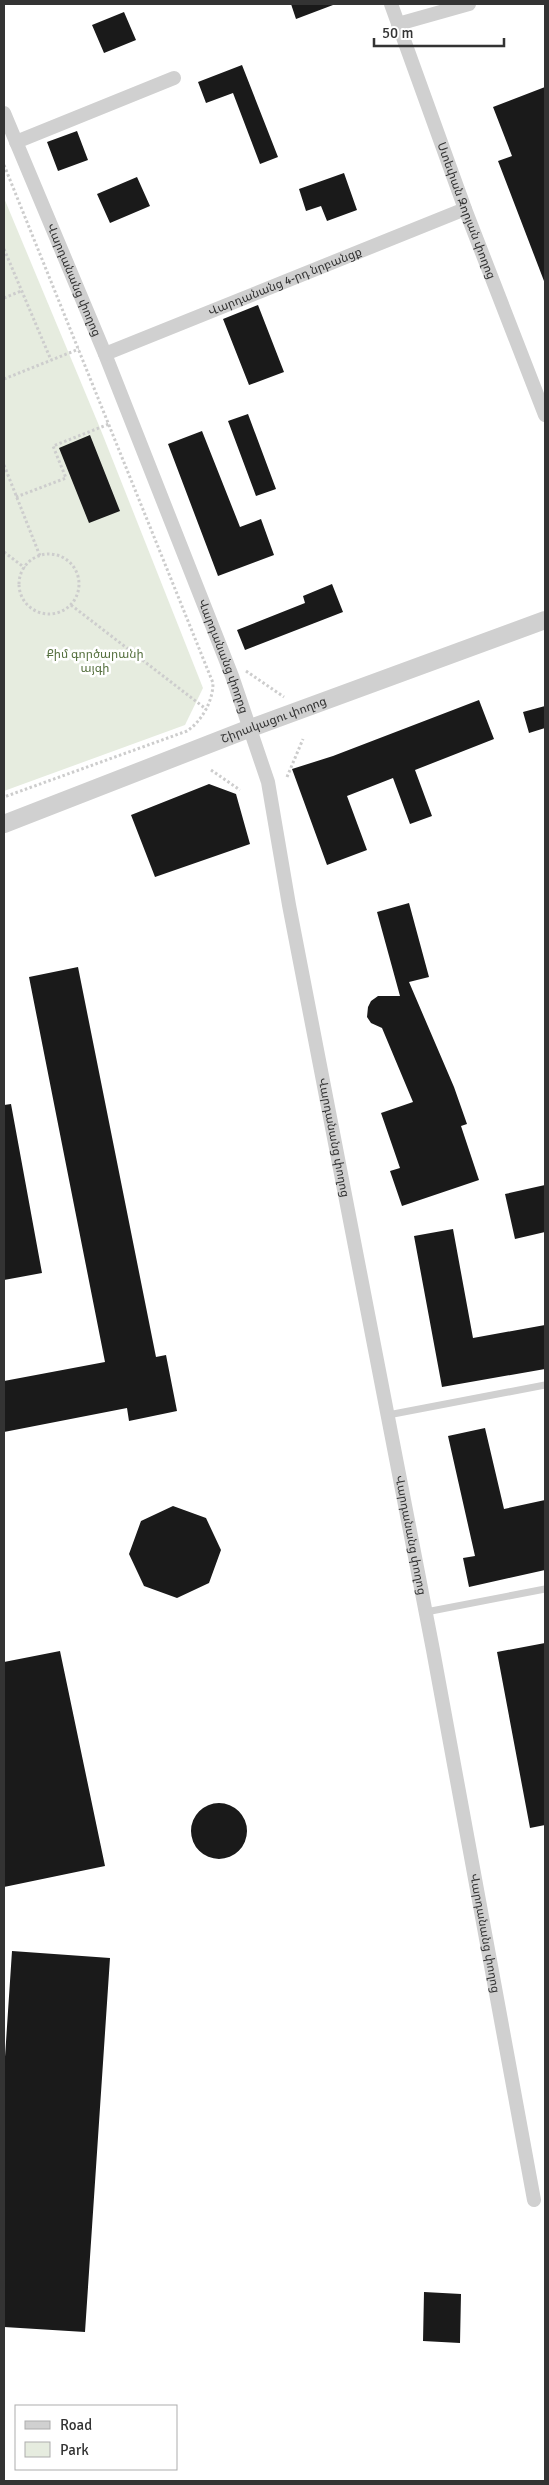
<svg xmlns="http://www.w3.org/2000/svg" width="549" height="2485" font-family="Signika,'Noto Sans Armenian',sans-serif">
<rect width="100%" height="100%" fill="#fff"/>
<path fill="#e6ecdf" d="M4 198 100 428 203 688 185 725 4 791Z"/>
<path fill="#1a1a1a" d="M291 4H333V5L296 19Z
M124 12 136 40 104 53 92 25Z
M242 65 278 157 260 164 233 93 206 103 198 82Z
M545 87V281H544L498 161 512 156 493 107Z
M77 131 88 160 58 171 47 142Z
M344 173 357 210 327 221 321 206 306 211 299 189Z
M137 177 150 206 110 223 97 194Z
M258 305 284 372 249 385 223 319Z
M248 414 276 489 256 496 228 421Z
M202 431 240 527 261 519 274 555 218 576 168 444Z
M90 435 120 511 89 523 59 448Z
M332 584 343 612 245 650 237 630 305 603 303 596Z
M479 700 494 739 415 770 432 816 410 824 393 778 347 796 367 850 327 865 292 769 333 756Z
M545 706V728L529 733 523 712Z
M209 784 236 794 250 844 155 877 131 815Z
M409 903 429 977 409 982 454 1087 467 1124 461 1126 479 1180 402 1206 390 1171 400 1168 381 1113 413 1102 382 1028 371 1023 367 1017 368 1007 371 1001 378 996H400L377 912Z
M78 967 156 1357 166 1355 177 1411 129 1421 127 1408 4 1432V1381L105 1362 29 977Z
M11 1104 42 1273 4 1280V1105Z
M545 1185V1232L515 1239 505 1194Z
M453 1229 473 1338 545 1325V1369L442 1387 414 1236Z
M485 1428 504 1509 545 1500V1570L469 1587 463 1558 475 1556 448 1436Z
M173 1506 206 1518 221 1550 209 1583 177 1598 144 1586 129 1554 141 1521Z
M545 1643V1825L530 1828 497 1652Z
M60 1651 105 1866 4 1887V1662Z
M191 1831a28 28 0 1 1 56 0a28 28 0 1 1-56 0Z
M12 1951 110 1958 85 2332 4 2327V2072Z
M424 2292 461 2294 460 2343 423 2341Z"/>
<g fill="none" stroke-linecap="round" stroke-linejoin="round">
<path stroke="#cdcdcd" stroke-width="3" stroke-dasharray="2.5 2.5" stroke-linecap="butt" d="M4 165 213 683C213 701 202 721 187 731L4 797
M4 249 51 360
M4 298 21 291
M4 379 79 349
M4 465 40 556
M16 497 66 478 53 446 109 424
M4 552 25 568
M19 584a30 30 0 1 1 60 0a30 30 0 1 1-60 0Z
M71 605 206 709
M246 671 284 697
M211 770 240 790
M287 777 303 739"/>
<path stroke="#d0d0d0" stroke-width="7" d="M388 1415 545 1385
M426 1612 545 1589"/>
<g stroke="#d0d0d0" stroke-width="14">
<path id="s1" d="M391 4 465 209 545 415"/>
<path d="M398 24 469 4"/>
<path id="s2" d="M4 113 105 354 232 676 268 782 289 905 433 1650 534 2200"/>
<path d="M16 142 174 78"/>
<path id="s3" d="M105 354 465 209"/>
</g>
<path stroke="#d0d0d0" stroke-width="18" id="s4" d="M4 824 248 729 545 620"/>
</g>
<g text-anchor="middle" dominant-baseline="central" stroke-width="5" stroke-linejoin="round" paint-order="stroke">
<g font-size="12" fill="#333" stroke="#fff">
<text stroke="none"><textPath href="#s1" startOffset="220">Ստեփան Զորյան փողոց</textPath></text>
<text stroke="none"><textPath href="#s2" startOffset="181">Վարդանանց փողոց</textPath></text>
<text stroke="none"><textPath href="#s3" startOffset="194">Վարդանանց 4-րդ նրբանցք</textPath></text>
<text stroke="none"><textPath href="#s2" startOffset="586">Վարդանանց փողոց</textPath></text>
<text stroke="none"><textPath href="#s4" startOffset="289">Շիրակացու փողոց</textPath></text>
<text stroke="none"><textPath href="#s2" startOffset="1081">Վարդանանց փողոց</textPath></text>
<text stroke="none"><textPath href="#s2" startOffset="1486">Վարդանանց փողոց</textPath></text>
<text stroke="none"><textPath href="#s2" startOffset="1891">Վարդանանց փողոց</textPath></text>
</g>
<g font-size="12" fill="#56703f" stroke="#fff">
<text x="95" y="654">Քիմ գործարանի<tspan x="95" dy="14">այգի</tspan></text>
</g>
</g>
<rect width="549" height="2485" fill="none" stroke="#333333" stroke-width="10"/>
<rect x="15" y="2405" width="162" height="65" fill="#ffffff" stroke="#adadad"/>
<rect x="25" y="2421" width="25" height="8" fill="#d0d0d0" stroke="#adadad"/>
<text x="60" y="2430" font-size="15" fill="#333333">Road</text>
<rect x="25" y="2442" width="25" height="15" fill="#e6ecdf" stroke="#adadad"/>
<text x="60" y="2455" font-size="15" fill="#333333">Park</text>
<path d="M374 38v8h130v-8" fill="none" stroke="#333333" stroke-width="2.5"/>
<text x="382" y="38" font-size="15" fill="#333333" stroke="#ffffff" stroke-width="4" paint-order="stroke">50 m</text>
</svg>
